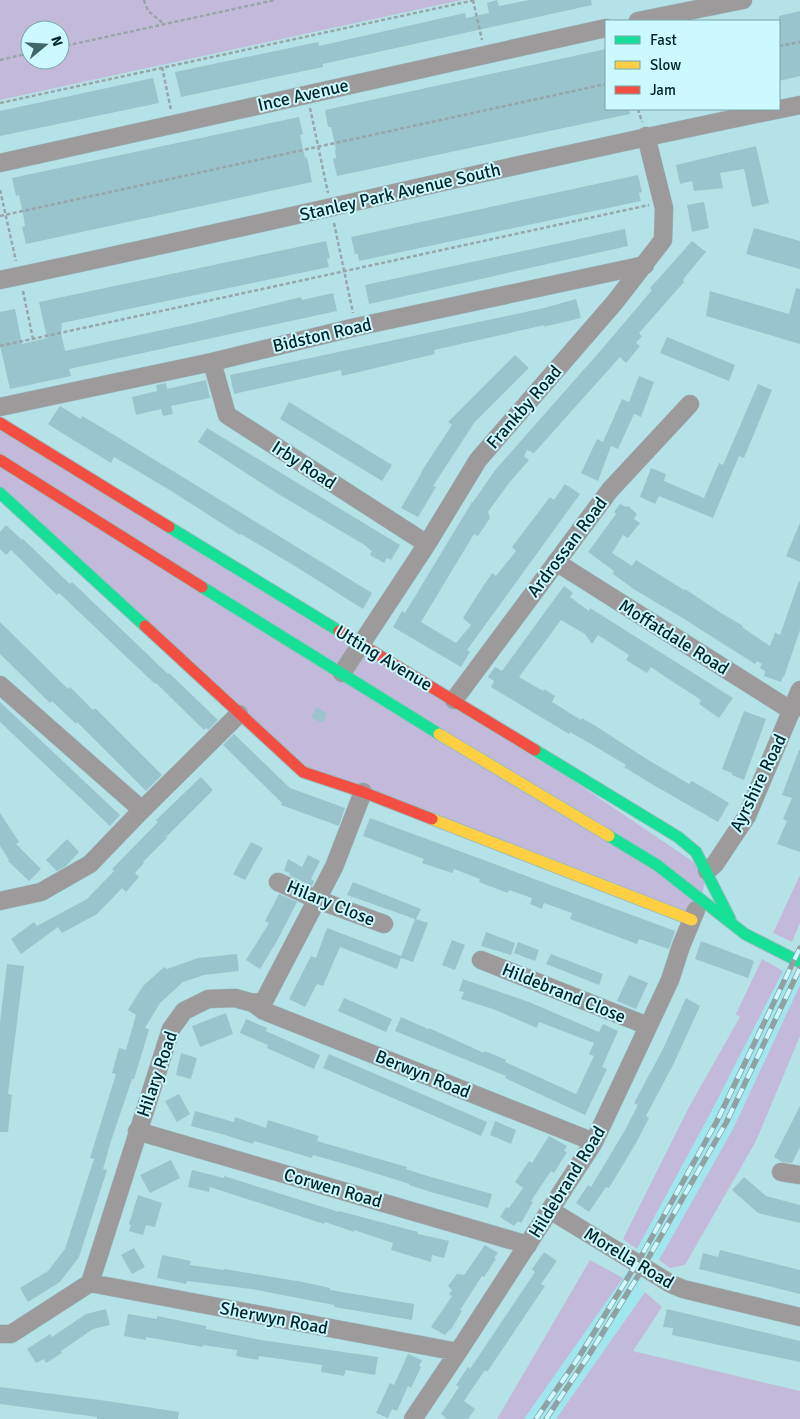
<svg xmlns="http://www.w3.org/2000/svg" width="800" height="1419" font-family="Signika,sans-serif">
<rect width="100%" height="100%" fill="#b5e2e7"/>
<path fill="#9fe6ef" d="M784 968 800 976V985L733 1129 659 1260 656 1258 655 1261 637 1249 709 1116Z
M627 1270 643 1279 639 1288 645 1292 556 1419H524Z"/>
<path fill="#c3badb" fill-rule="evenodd" d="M0 0H462L0 100ZM30 30H60V60H30Z
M0 423 454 700 707 871 701 900 692 920 303 772 0 493Z
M800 875V923L792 942 773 933Z
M762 959 783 971 709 1116 637 1249 623 1239 689 1107 740 1017 736 1014Z
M800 985V1036L756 1141 685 1265 670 1268 659 1260 733 1129Z
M590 1260 623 1278 524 1419H497Z
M645 1292 662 1307 633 1351 800 1391V1419H556Z"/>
<path fill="#99c4ce" d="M497 0 499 6 529 0H591L592 5 355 57 323 64V67L181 97 175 72 318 42 319 46 465 13 466 18 489 13 487 3Z
M800 11V76L779 81V16Z
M606 49V109H629L630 114 337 176 333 159 336 158 335 150H336L331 127H328L325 110Z
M153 78 159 103 0 136V111Z
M299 117 303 134 300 135 305 158 307 157 312 182 26 244 22 227 25 226 24 219 19 195 16 196 12 178Z
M756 146 769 203 752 207 744 169 720 173 723 188 694 191 692 181 680 184 676 165Z
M638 175 642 192 639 193 641 201 359 261 358 254H355L351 237Z
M704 202 709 228 692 232 687 205Z
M754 228 800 241V269L746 254Z
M625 229 628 246 369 304 365 285Z
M326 241 330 258 327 259 329 267 62 323 61 333 65 351 190 324 301 297 302 300 333 293 337 311 69 369 71 376 10 389 0 345V312L15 309 22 344 47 338 39 302Z
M692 241 706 252 685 277 683 280 684 282 639 333 642 336 636 343 640 346 626 363 620 357 534 453 527 450 524 456 529 460 509 483 488 512 490 518 478 536 474 534 421 622 456 643 471 625 463 618 478 594 492 573 496 576 516 551 512 547 550 497 554 500 565 484 580 494 467 650 470 652 461 667 393 627 402 611 405 613 472 502H473L496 469 602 349 652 290 650 288Z
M796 288 800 289V344L706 316 710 291 789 314Z
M576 299 581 318 543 327 545 325 434 350 435 354 342 376 341 370 234 394 230 375 544 308Z
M667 337 735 365 729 381 660 353Z
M515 355 529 368 474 423 433 486 436 487 418 517 401 508 422 472H421L452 425 448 422Z
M639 376 654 382 641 417 634 414 618 449 611 446 598 481 581 473 597 439 603 442 622 399 629 402Z
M206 380 210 398 171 406 173 414 163 416 161 409 136 415 132 397 157 391 156 385 166 383 167 389Z
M758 384 772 390 744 458 739 456 713 518 659 496 655 504 640 497 651 468 666 474 664 481 704 498 719 463 723 465Z
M289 402 392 465 382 481 280 419Z
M60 406 81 419 82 416 106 430 372 593 363 609 290 563 241 534 240 535 168 489 114 457 111 463 62 433 48 424Z
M207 428 400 545 391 560 387 558 384 563 370 555 372 551 363 544 280 495 198 442Z
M620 504 626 507 628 506 637 514 634 519 640 523 628 538 623 535 612 553 632 566 636 560 684 590 685 589 721 613 743 626 742 627 770 646 775 633 780 635 799 581 800 582V630L784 677 783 676 781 682 764 676 765 671 760 668 762 664 757 661 755 664 681 617 635 590 613 574 614 571 588 552 616 514 614 512Z
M800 523V562L786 556Z
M6 525 22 540 23 539 70 584 72 582 168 674 169 673 218 720 208 730 206 728 204 730 156 683 155 684 59 593 57 595 11 550 6 555 0 549V532Z
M564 586 573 593 570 597 589 611 590 608 733 698 719 718 699 704 701 700 664 676 651 667 647 673 626 660 629 655 598 635 592 644 585 634 561 620 519 677 543 691 544 689 555 696 552 702 581 720 582 718 594 725 645 758 689 784 692 781 729 803 718 822 650 783 624 767 626 765 596 747 570 732 569 734 491 687 494 681 488 677 495 667 502 671Z
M0 622 68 689 70 687 93 710 95 708 162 775 146 791 77 722 76 724 52 701 50 703 0 654Z
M0 702 120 815 110 826 0 722Z
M317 707 327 714 322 723 311 717Z
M744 711 766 719 744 780 732 775V773L722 769Z
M234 734 290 788 345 808 339 826 281 805 282 803 223 745Z
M799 750H800V852L777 844 787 821 783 819 792 798 782 795Z
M201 777 213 790 166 837 167 838 143 862 144 863 135 873 139 877 126 892 122 888 97 914 62 933 58 927 21 954 11 939 34 922 37 926 87 899 114 871 112 869 158 822 156 820Z
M0 813 19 842 16 844 41 869 29 881 8 861 9 860 0 846Z
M370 818 675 931 669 949 639 939 637 944 570 919 572 913 544 903 542 909 530 904 532 898 509 890 508 893 479 882 480 879 454 869 452 873 422 863 424 859 363 836Z
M67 839 79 852 66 866 57 871 46 860Z
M251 842 263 848 245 880 233 874Z
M308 855 320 861 311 879 314 881 312 886 289 875 290 873 284 871 288 859 302 867Z
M353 882 421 909 416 919 428 923 413 962 401 958 397 969 340 947 323 986 317 984 305 1007 289 999 311 956 316 958 327 928 401 956 415 919 347 895Z
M279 894 297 902 277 941 260 969 246 960 269 923 265 921Z
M486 932 515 943 511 955 481 946Z
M452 940 465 945 455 970 442 965Z
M701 941 754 961 748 978 695 959Z
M518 942 539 950 535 961 514 953Z
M237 954 239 971 204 975 183 982 160 1003 145 1028 149 1029 146 1040 134 1079H132L111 1141 103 1169 107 1170 79 1257 60 1282 28 1302 20 1288 48 1271 65 1249 94 1159 90 1158 116 1074 112 1073 119 1048 126 1050 136 1015 128 1010 143 986 164 967 167 969 198 958Z
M551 954 603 974 599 985 546 964Z
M7 964 24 966 8 1094 12 1095 8 1132H0V1022Z
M629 975 648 983 636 1009 617 1001Z
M463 979 529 1002 599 1032 603 1024 618 1031 602 1067 607 1069 585 1115 505 1078 506 1076 395 1031 401 1017 428 1029 429 1028 484 1053V1051L495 1055 506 1060 505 1062 576 1094 594 1056 589 1054 594 1043 539 1022 537 1028 493 1009 461 999 464 992 459 991Z
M344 998 392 1019 386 1032 338 1011Z
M686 998 700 1006 674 1063 646 1116 649 1118 636 1143 609 1188 606 1187 589 1212 576 1203 588 1185 591 1187 625 1130 638 1105 634 1103 663 1049Z
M226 1013 233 1034 200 1047 192 1026Z
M246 1019 267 1028 266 1031 320 1055 314 1069 267 1048 268 1045 240 1033Z
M181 1053 197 1058 191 1079 176 1075Z
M329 1054 487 1122 481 1136 323 1068Z
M179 1094 190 1114 177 1122 165 1101Z
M800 1106V1147L792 1163 782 1162 774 1157Z
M195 1111 234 1122 235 1117 266 1128 268 1120 319 1136 317 1141 407 1167 406 1169 424 1175 492 1194 488 1208 431 1192 409 1185 410 1184 345 1164 313 1155 312 1158 254 1141 253 1144 225 1135 191 1126Z
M495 1121 516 1130 511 1144 490 1135Z
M549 1136 567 1146 564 1151 567 1152 554 1173 551 1171 531 1201 533 1202 521 1223 518 1221 514 1226 500 1217 506 1207 509 1208 523 1188 515 1182 529 1161 532 1163Z
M171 1160 180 1178 150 1193 140 1175Z
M192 1170 224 1178V1176L339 1212V1211L418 1232V1234L449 1241 444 1258 432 1255 431 1262 391 1250 393 1243 354 1230V1232L325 1222 324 1224 210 1187 209 1192 188 1187Z
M744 1177 766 1196 800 1205V1223L758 1213 732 1190Z
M138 1195 162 1203 155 1227 146 1225 143 1235 129 1231 131 1225 129 1224Z
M485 1245 498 1253 494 1258 496 1259 484 1277 482 1276 460 1310 462 1311 450 1331 449 1330 445 1335 431 1327 452 1296 449 1294 452 1290 448 1286 457 1274 464 1275Z
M134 1248 145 1267 132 1274 121 1255Z
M720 1250 800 1270V1294L699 1269 703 1253 718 1257Z
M544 1252 557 1261 541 1284 545 1286 487 1372 485 1370 464 1401 475 1409 468 1419H447L441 1414 459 1387 456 1385 468 1367 470 1369 535 1272 532 1269Z
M162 1255 191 1261 190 1265 224 1270V1269L303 1282 330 1288V1290L414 1304 412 1320 334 1307V1305L251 1289 187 1281 186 1284 157 1278Z
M106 1309 110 1325 93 1329 61 1351 62 1353 46 1363 44 1359 36 1363 27 1349 50 1334 52 1337 86 1314Z
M667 1309 800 1341V1362L672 1335 673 1328 663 1327Z
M128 1314 157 1319V1316L206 1326V1329L261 1340 378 1357 375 1375 346 1370 344 1376 321 1372 322 1365 259 1356 258 1360 236 1356 237 1350 203 1345V1347L146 1337V1340L124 1336Z
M408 1354 422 1360 419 1366 421 1367 411 1388 408 1386 397 1411 392 1409 388 1418 376 1413 390 1383 394 1385Z
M0 1387 100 1400 179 1412 178 1419H97V1417L0 1404Z"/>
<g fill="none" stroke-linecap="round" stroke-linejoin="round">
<g stroke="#99bdc1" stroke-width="19">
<path id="street" d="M638 21 743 0
M0 163 606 28
M0 280C267 224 532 159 800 105
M212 362 227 415 427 544
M0 407 212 362 356 327 645 265
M556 562 792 711
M342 673 427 544 478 460 615 302 663 240 664 208 646 136
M0 685 142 810 90 864 41 892 0 901
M454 700 610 490 690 404
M142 810 239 714
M707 871 715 864 747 816 800 690
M278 882 318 900 384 924
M481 960 648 1026
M253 1003 264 1011 594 1142
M137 1131 528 1245
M781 1172 800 1175
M550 1210 671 1284 683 1289 800 1317
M90 1283 458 1352
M0 1334H11L90 1283 171 1029 184 1011 208 999 235 998 253 1003 264 1001 334 867 363 792
M413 1419 458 1352 594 1142 670 980 681 946 696 910"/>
</g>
<g stroke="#99bdc1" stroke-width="13">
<path id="fast" d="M0 493 145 626
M169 527 339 631
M202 587 439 734
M535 750 678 837 696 852 730 919
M609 836 657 865 745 934 800 962"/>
</g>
<g stroke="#99bdc1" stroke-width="13">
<path id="slow" d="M439 734 609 836
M432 819 692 920"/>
</g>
<g stroke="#99bdc1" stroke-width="13">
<path id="jam" d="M0 423 169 527
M0 460 202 587
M145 626 303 772 363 792 432 819
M339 631 535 750"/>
</g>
<path stroke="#98a6a9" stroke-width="2.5" stroke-dasharray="4 2.5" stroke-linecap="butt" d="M144 0 148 11 163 23
M473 0 482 40
M779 46 800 42
M60 47 275 0
M0 60 30 53
M162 67 171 110
M0 103 475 0
M310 108 328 193
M638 109 642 122
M0 190 16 261
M0 216 606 84
M334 223 353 313
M23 291 33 339
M0 346 649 205"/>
<use href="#street" stroke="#9c9a9a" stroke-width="18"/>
<use href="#fast" stroke="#16e098" stroke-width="11"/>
<use href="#slow" stroke="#ffcf43" stroke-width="11"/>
<use href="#jam" stroke="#f24e42" stroke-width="11"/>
<g stroke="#8fa1a2" stroke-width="5.5">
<path id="rail" d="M536 1419 579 1357 643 1253 717 1121 800 948
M546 1419 589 1355 638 1276 726 1123 800 968"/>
</g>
<use href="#rail" stroke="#cbf9ff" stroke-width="4" stroke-dasharray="11" stroke-linecap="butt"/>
</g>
<g text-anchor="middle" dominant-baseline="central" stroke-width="4" stroke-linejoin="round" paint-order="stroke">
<g font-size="18" fill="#012428" stroke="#cbf9ff">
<text transform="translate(303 95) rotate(-13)">Ince Avenue</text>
<text transform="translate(400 192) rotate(-13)">Stanley Park Avenue South</text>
<text transform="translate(322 335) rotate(-13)">Bidston Road</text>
<text transform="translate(524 407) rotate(-49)">Frankby Road</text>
<text transform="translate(304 465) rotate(33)">Irby Road</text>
<text transform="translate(567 547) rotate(-53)">Ardrossan Road</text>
<text transform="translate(674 637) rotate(32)">Moffatdale Road</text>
<text transform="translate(384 658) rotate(31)">Utting Avenue</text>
<text transform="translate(758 783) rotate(-64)">Ayrshire Road</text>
<text transform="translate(331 903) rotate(22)">Hilary Close</text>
<text transform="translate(564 993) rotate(22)">Hildebrand Close</text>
<text transform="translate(157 1074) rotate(-71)">Hilary Road</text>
<text transform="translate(423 1074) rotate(22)">Berwyn Road</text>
<text transform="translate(567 1182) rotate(-58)">Hildebrand Road</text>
<text transform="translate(333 1188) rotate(16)">Corwen Road</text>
<text transform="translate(629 1258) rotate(31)">Morella Road</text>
<text transform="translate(274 1318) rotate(11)">Sherwyn Road</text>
</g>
</g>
<rect x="605" y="20" width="175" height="90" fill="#cbf9ff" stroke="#7aa4a9"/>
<rect x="615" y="36" width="25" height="8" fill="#16e098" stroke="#7aa4a9"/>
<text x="650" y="45" font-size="15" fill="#012428">Fast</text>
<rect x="615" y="61" width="25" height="8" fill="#ffcf43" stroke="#7aa4a9"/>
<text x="650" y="70" font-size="15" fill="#012428">Slow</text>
<rect x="615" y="86" width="25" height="8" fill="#f24e42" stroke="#7aa4a9"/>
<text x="650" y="95" font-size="15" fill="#012428">Jam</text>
<g transform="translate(45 45) rotate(72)"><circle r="24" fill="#cbf9ff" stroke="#7aa4a9"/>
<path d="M0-4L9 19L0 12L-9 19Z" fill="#40666b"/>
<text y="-8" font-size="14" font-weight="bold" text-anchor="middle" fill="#012428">N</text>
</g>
</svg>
